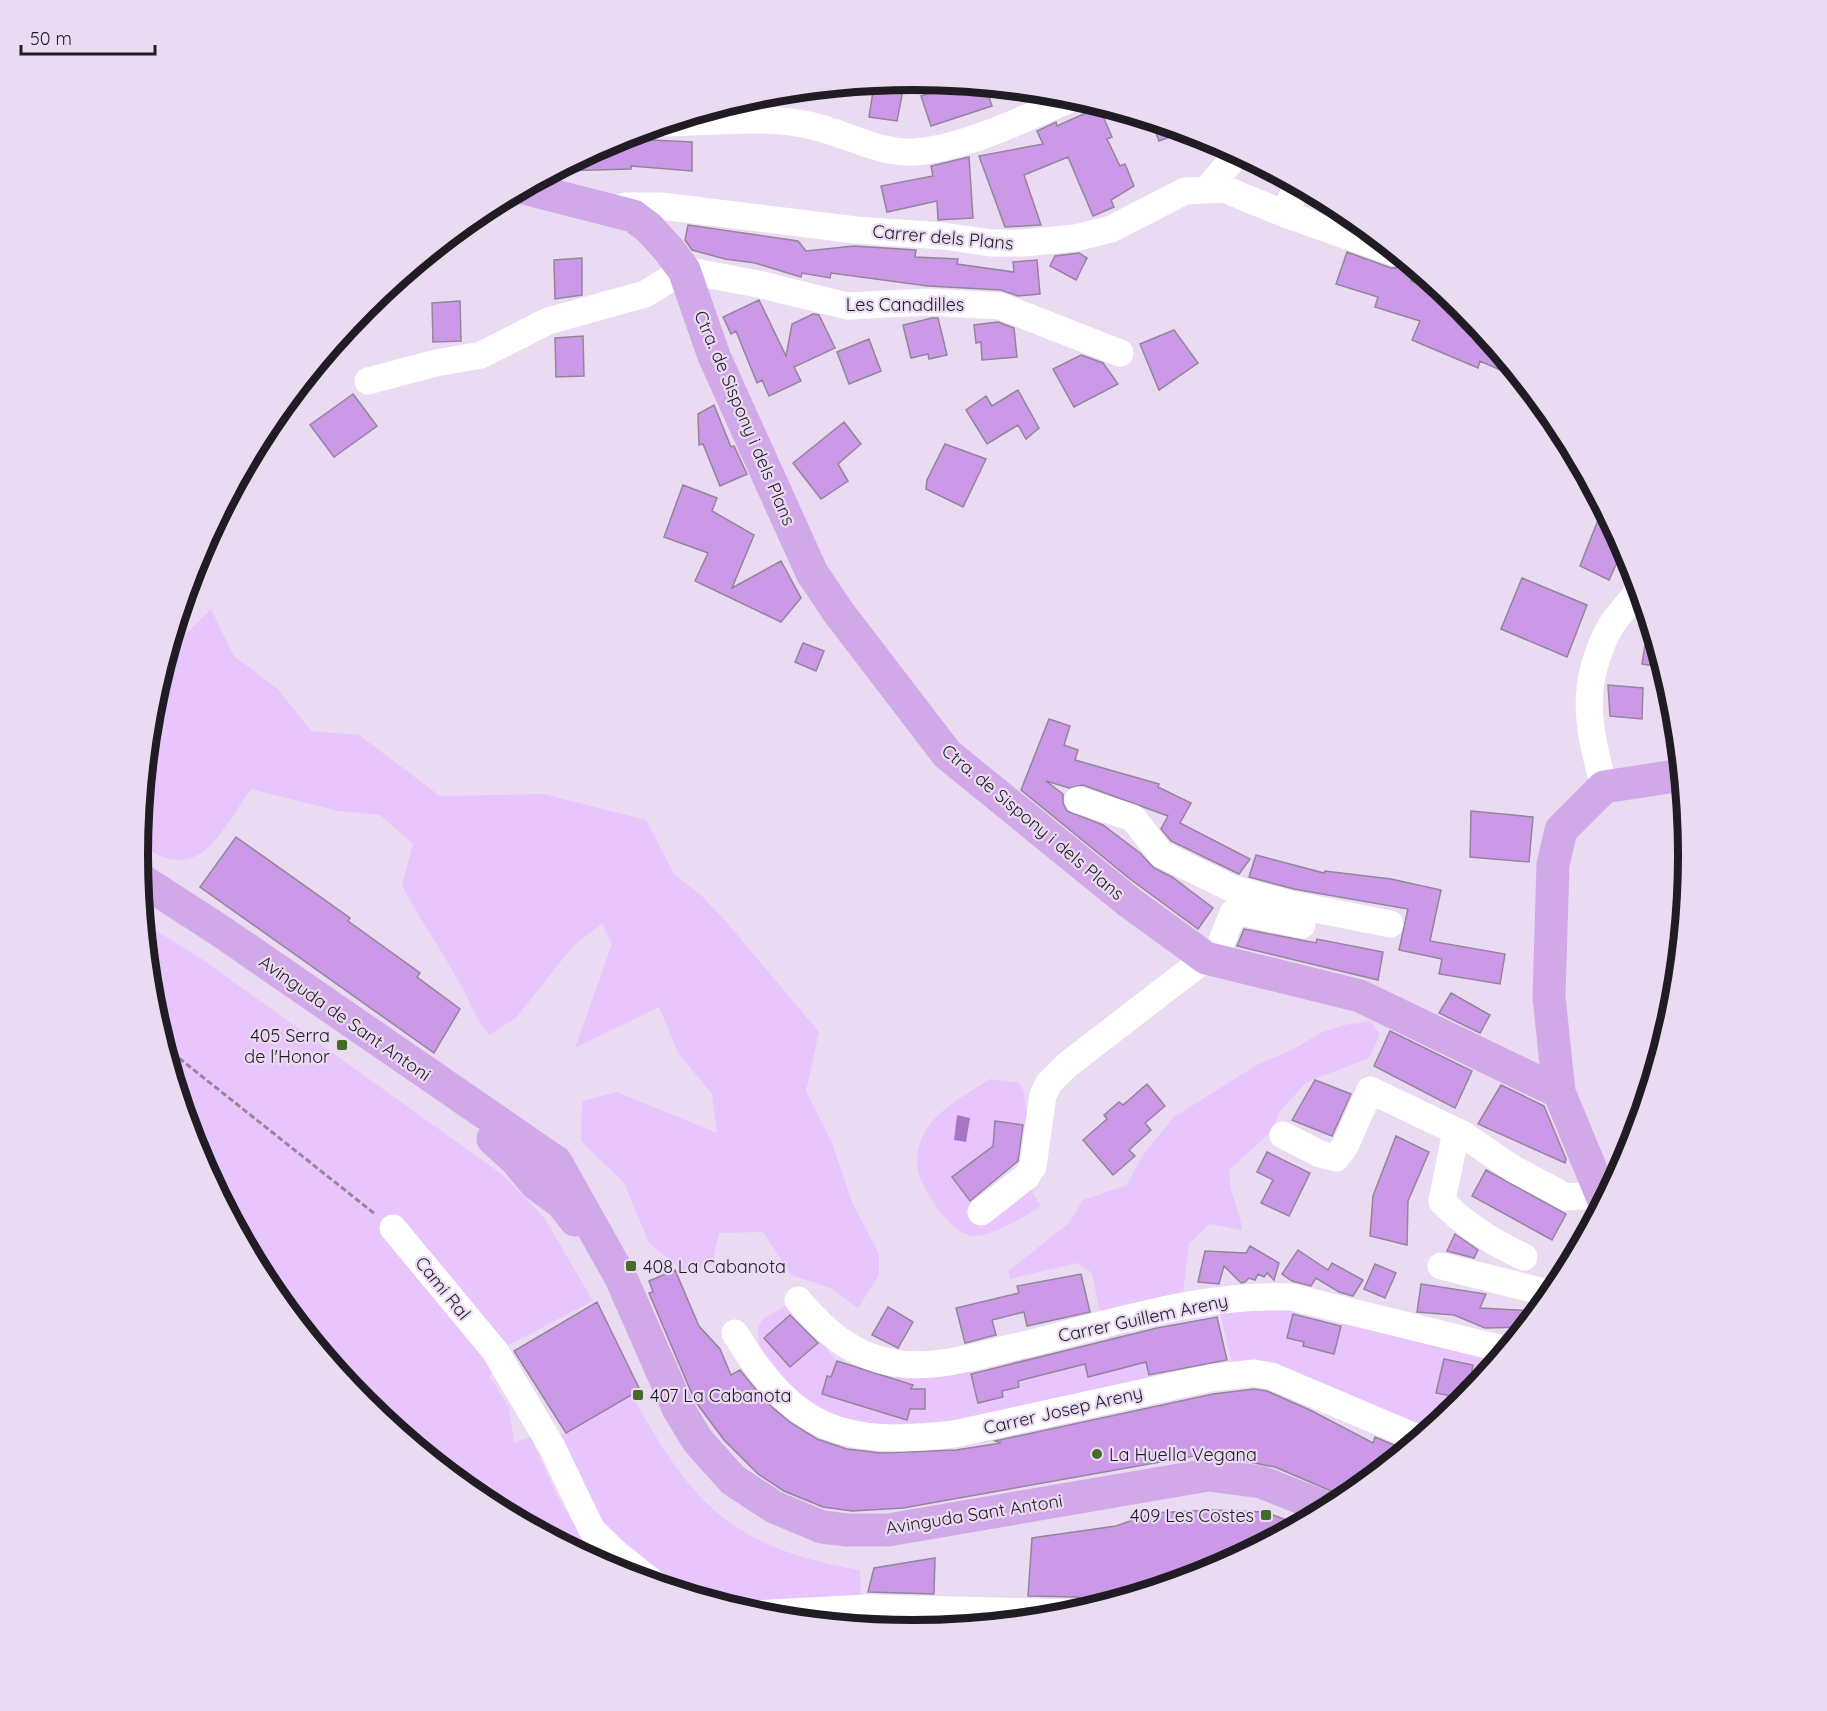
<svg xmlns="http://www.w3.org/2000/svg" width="1827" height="1711" font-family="Quicksand,sans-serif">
<rect width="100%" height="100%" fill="#eadbf3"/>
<path fill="#e9c5fd" d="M211 609 234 656 278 689 311 731 359 735 440 796 544 794 646 820 674 874 703 897 729 925 819 1032 806 1091 832 1143 852 1202 879 1254V1275L858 1308 830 1288 791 1275 763 1232 719 1233 712 1265 688 1275 649 1243 624 1183 581 1141 582 1101 617 1092 717 1133 712 1094 678 1053 659 1007 575 1048 612 944 602 924 573 946 516 1018 489 1035C475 1020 470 1000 459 982 441 949 419 919 402 885L413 844 380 815 338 811 251 789C220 832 199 889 139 843L152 704 175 630 187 633Z
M144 923 203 960 503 1175 545 1219 593 1301 501 1349 490 1377 509 1407 514 1443 531 1437C552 1485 572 1534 612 1570L482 1501 365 1404 268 1286 196 1152 152 1007Z
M1370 1021 1380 1034 1369 1058 1307 1082 1280 1111 1271 1132 1230 1169C1227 1191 1240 1208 1242 1230L1209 1224 1189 1244 1183 1295 1106 1315 1099 1309 1092 1273 1077 1263 1010 1279 1008 1271 1069 1223 1083 1200 1127 1185 1142 1156 1174 1117 1257 1065 1296 1048 1320 1033 1344 1025Z
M990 1079 1019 1083 1024 1091 1028 1125 995 1121 993 1146 952 1177 981 1217 1027 1184 1041 1206C1026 1216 994 1235 975 1236 951 1236 919 1186 917 1166 917 1160 918 1149 920 1143 929 1113 966 1095 990 1079Z
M788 1304 793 1311 791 1367 820 1341 837 1361 831 1377 826 1376 822 1394 907 1420 910 1409H925V1389H911L912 1384 895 1380 896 1376 970 1370 978 1403 1003 1397 1002 1391 1019 1387 1012 1359 1026 1356 1032 1378 1085 1364 1089 1377 1121 1369 1113 1356 1108 1335 1128 1331 1131 1345 1145 1358 1150 1383 978 1423 864 1425 830 1415 801 1397 760 1351 758 1327 763 1319Z
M1219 1309 1296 1310 1288 1338 1304 1342 1303 1346 1334 1354 1342 1323 1502 1356 1462 1404 1433 1428 1232 1364Z
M632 1395C692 1505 733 1548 860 1570L862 1622 987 1624 913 1631 762 1617 631 1577 597 1525 555 1438Z"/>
<path fill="#a876c3" d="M957 1115 970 1118 966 1142 954 1140Z"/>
<path fill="#cc98e8" stroke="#93859b" stroke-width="1.5" d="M957 84H958L1013 89 989 97 992 106 931 126 921 96Z
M874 85 903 90 897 121 869 117Z
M1099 107 1112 137 1107 139 1120 166 1125 164 1134 186 1111 200 1114 207 1093 216 1068 157 1024 175 1041 225 1005 227 979 156 1043 144 1037 131 1056 122 1057 126Z
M1151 120 1163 124 1186 131 1159 141Z
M631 134V139L692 142V171L631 166V169L556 171 617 138Z
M969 157 973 218 938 220 937 201 887 212 881 186 933 176 931 166Z
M688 225 798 241 806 251 854 246 916 250 915 257 958 259 957 264 1014 272 1013 262 1037 260 1040 294 1018 296 1001 290 928 286 831 273 830 278 802 273 801 277 755 263 725 259 692 250 685 240Z
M1347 252 1391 268 1403 267 1415 271 1411 281 1450 297 1462 307 1521 379 1480 361 1478 368 1412 340 1420 321 1375 307 1378 297 1336 284Z
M1079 253 1087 258 1076 280 1050 266 1055 256Z
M582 258V295L555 299 554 260Z
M759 300 786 356 792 324 813 314 819 315 835 348 794 367 801 381 769 396 762 380 757 383 736 331 731 334 723 317Z
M460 301 461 341 433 342 432 303Z
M932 318H938L947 355 929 359 928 354 911 358 903 325Z
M998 322 1014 328 1017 357 982 360 981 342 976 343 974 325Z
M1174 330 1198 363 1159 390 1140 344Z
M583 336 584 376 556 377 555 338Z
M869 339 881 371 849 384 837 352Z
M1081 355 1103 363 1118 384 1074 407 1053 369Z
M1018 390 1039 428 1026 439 1018 425 987 444 966 410 986 396 992 406Z
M353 394 377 426 334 457 310 425Z
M714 405 731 447 734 446 747 474 720 486 703 444 699 445 698 414Z
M844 422 861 444 838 464 848 481 821 499 793 463Z
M945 444 986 459 963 507 926 489 927 480Z
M683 485 717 498 712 511 754 535 732 588 781 561 801 598 781 622 695 581 708 553 664 537Z
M1600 515 1610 520 1624 547 1609 580 1580 566Z
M1522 578 1587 605 1567 657 1501 629Z
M1649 619 1663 667 1642 664Z
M803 643 824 651 816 671 795 662Z
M1608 685 1643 688 1642 719 1610 716Z
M1049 719 1070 726 1064 745 1078 750 1075 760 1159 784 1158 787 1191 803 1180 823 1250 859 1239 874 1237 873 1171 841 1161 829 1168 816 1083 785 1069 788 1046 781 1063 794V803L1067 811 1103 825 1140 853 1154 868 1172 877 1213 908 1198 929 1130 879 1021 790Z
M1471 811 1533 817 1529 862 1470 857Z
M236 837 350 918 348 921 420 973 417 977 460 1009 434 1053 200 887Z
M1256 855 1324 873 1325 871 1391 879 1441 890 1430 941 1505 954 1500 984 1439 974 1442 959 1399 950 1408 909 1294 889 1249 877Z
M1244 929 1316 943 1317 939 1383 952 1378 980 1237 946Z
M1451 993 1490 1015 1480 1033 1439 1013Z
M1390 1031 1472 1071 1455 1108 1374 1066Z
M1315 1080 1351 1094 1332 1136 1292 1120Z
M1147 1084 1165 1106 1145 1123 1151 1130 1129 1150 1135 1156 1113 1175 1083 1140 1107 1119 1104 1115 1119 1102 1123 1105Z
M1501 1085 1544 1106 1566 1159 1565 1163 1478 1124Z
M995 1121 1023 1125 1018 1161 970 1201 952 1177 993 1146Z
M1396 1136 1429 1152 1408 1201 1407 1245 1370 1236 1373 1196Z
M1267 1152 1310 1173 1289 1216 1261 1203 1273 1180 1257 1172Z
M1486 1170 1566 1214 1552 1240 1472 1196Z
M1455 1234 1478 1250 1474 1258 1447 1251Z
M1250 1246 1279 1263 1274 1280 1267 1273 1264 1277 1258 1274 1255 1280 1249 1278 1245 1282 1241 1283 1224 1266 1219 1284 1198 1282 1205 1251 1246 1253Z
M1298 1250 1328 1270 1332 1263 1363 1280 1353 1296 1339 1292 1316 1278 1311 1286 1292 1281 1282 1274Z
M1375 1264 1396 1273 1385 1298 1364 1289Z
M675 1270 699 1326 720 1349 731 1375 740 1370 766 1402 791 1423 817 1439 847 1449 881 1453 956 1450 1001 1443 995 1441 1213 1394 1254 1389 1267 1391 1310 1410 1373 1443 1375 1437 1406 1450 1347 1498 1275 1467 1229 1458 1222 1451 903 1508 852 1511 823 1507 784 1491 758 1474 724 1440 695 1401 649 1293 653 1292 649 1281Z
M1081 1274 1090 1312 1027 1326 1024 1312 992 1320 996 1335 965 1343 956 1308 1019 1293 1017 1286Z
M1421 1284 1486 1294 1480 1308 1538 1311 1526 1327 1485 1328 1454 1315 1417 1312Z
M597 1302 640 1390 566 1433 514 1351Z
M888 1307 913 1322 898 1348 872 1335Z
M1293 1314 1341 1326 1334 1354 1303 1346 1304 1342 1287 1338Z
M790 1315 818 1343 790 1367 764 1338Z
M1217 1317 1227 1360 1149 1375 1146 1362 1088 1377 1085 1364 1018 1381 1019 1387 1002 1391 1003 1397 978 1403 971 1374 1157 1328Z
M1444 1359 1473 1365 1466 1399 1436 1393Z
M837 1361 913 1385 911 1389H925V1409H910L907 1420 822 1394 827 1376 831 1377Z
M1210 1510 1265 1512 1300 1525 1210 1573 1094 1608 1078 1597 1028 1596 1032 1538 1116 1526 1153 1513Z
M935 1558 934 1594 868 1592 874 1568Z"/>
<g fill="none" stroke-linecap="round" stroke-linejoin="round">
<path stroke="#928899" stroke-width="3" stroke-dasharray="6 3" stroke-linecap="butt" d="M165 1047 375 1214"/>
<path stroke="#fff" stroke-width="27" d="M667 123C714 122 766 115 813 126 847 134 879 154 915 152 967 148 1027 117 1075 97
M1208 188 1238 153
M616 213 625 206H661L856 230 943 236 991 243H1024L1075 238 1111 229 1185 191 1224 189 1285 214 1396 253
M1285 214 1297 185
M368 381 436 363 481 355 548 321 645 294 684 270 758 284 847 306 928 302 1000 306 1120 353
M1604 787C1588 726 1579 687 1609 629 1617 614 1632 603 1639 588
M1078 800 1133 818 1161 854 1231 888 1290 904 1390 924
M1214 961 1233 913 1241 912 1302 925
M1456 1131 1442 1201C1465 1226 1494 1243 1524 1257
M1283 1135 1320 1154 1336 1158 1345 1146 1370 1090 1464 1135 1512 1168 1566 1197 1601 1195
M981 1212 1027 1176 1033 1166 1043 1095 1049 1083 1067 1065 1206 958
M393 1228 495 1351 552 1447 592 1530 617 1554 655 1584
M1441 1266 1552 1294
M798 1300C824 1331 852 1356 894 1363 936 1370 979 1355 1019 1346 1107 1325 1199 1293 1291 1297L1507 1350
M735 1333C794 1431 843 1447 954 1434L1210 1378 1254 1373 1271 1376 1420 1439
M754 1614 867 1608 1077 1613"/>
<path stroke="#d2a9e8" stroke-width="33" d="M524 188 633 216 649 228 669 250 684 270 714 356 812 573 839 613 947 754 1129 902 1206 958 1360 996 1559 1092
M140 879 219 930 556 1162 621 1278 679 1410 698 1441 733 1480 774 1507 822 1527 847 1530H888L1208 1475 1261 1482 1329 1509
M493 1139 515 1159 536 1184 562 1203 575 1220
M1604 1201 1559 1092 1549 997 1553 864 1561 830 1604 787 1682 775"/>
</g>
<g fill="#456b26" stroke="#eadbf3" stroke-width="2">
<rect x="336" y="1039" width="12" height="12" rx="3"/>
<rect x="625" y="1260" width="12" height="12" rx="3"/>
<rect x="632" y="1389" width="12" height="12" rx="3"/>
<circle cx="1097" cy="1454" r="6"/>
<rect x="1260" y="1509" width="12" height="12" rx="3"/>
</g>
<g text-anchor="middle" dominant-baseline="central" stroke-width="4.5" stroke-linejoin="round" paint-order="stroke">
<g font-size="18" fill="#211c24" stroke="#eadbf3">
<text transform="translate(943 237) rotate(5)">Carrer dels Plans</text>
<text x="905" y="304">Les Canadilles</text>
<text transform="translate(745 418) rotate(67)">Ctra. de Sispony i dels Plans</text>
<text transform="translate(1033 822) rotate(40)">Ctra. de Sispony i dels Plans</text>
<text transform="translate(345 1018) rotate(35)">Avinguda de Sant Antoni</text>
<text transform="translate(443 1288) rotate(51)">Cami Ral</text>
<text transform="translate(1143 1318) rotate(-12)">Carrer Guillem Areny</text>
<text transform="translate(1063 1410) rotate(-13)">Carrer Josep Areny</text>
<text transform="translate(974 1514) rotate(-9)">Avinguda Sant Antoni</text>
</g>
<g font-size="18" fill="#211c24" stroke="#eadbf3" text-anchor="start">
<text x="330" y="1035" text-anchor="end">405 Serra<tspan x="330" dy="21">de l'Honor</tspan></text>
<text x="643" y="1266">408 La Cabanota</text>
<text x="650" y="1395">407 La Cabanota</text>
<text x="1109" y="1454">La Huella Vegana</text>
<text x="1254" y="1515" text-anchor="end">409 Les Costes</text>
</g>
</g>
<path d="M0 0H1827V1711H0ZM148 855a765 765 0 1 1 1530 0a765 765 0 1 1-1530 0Z" fill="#eadbf3" fill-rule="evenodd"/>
<path fill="none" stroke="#211c24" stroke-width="8" d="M148 855a765 765 0 1 1 1530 0a765 765 0 1 1-1530 0Z"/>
<path d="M21 45v9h134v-9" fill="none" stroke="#211c24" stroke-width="3"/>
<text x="30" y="45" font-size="18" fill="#211c24" stroke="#eadbf3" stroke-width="4.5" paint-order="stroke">50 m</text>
</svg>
